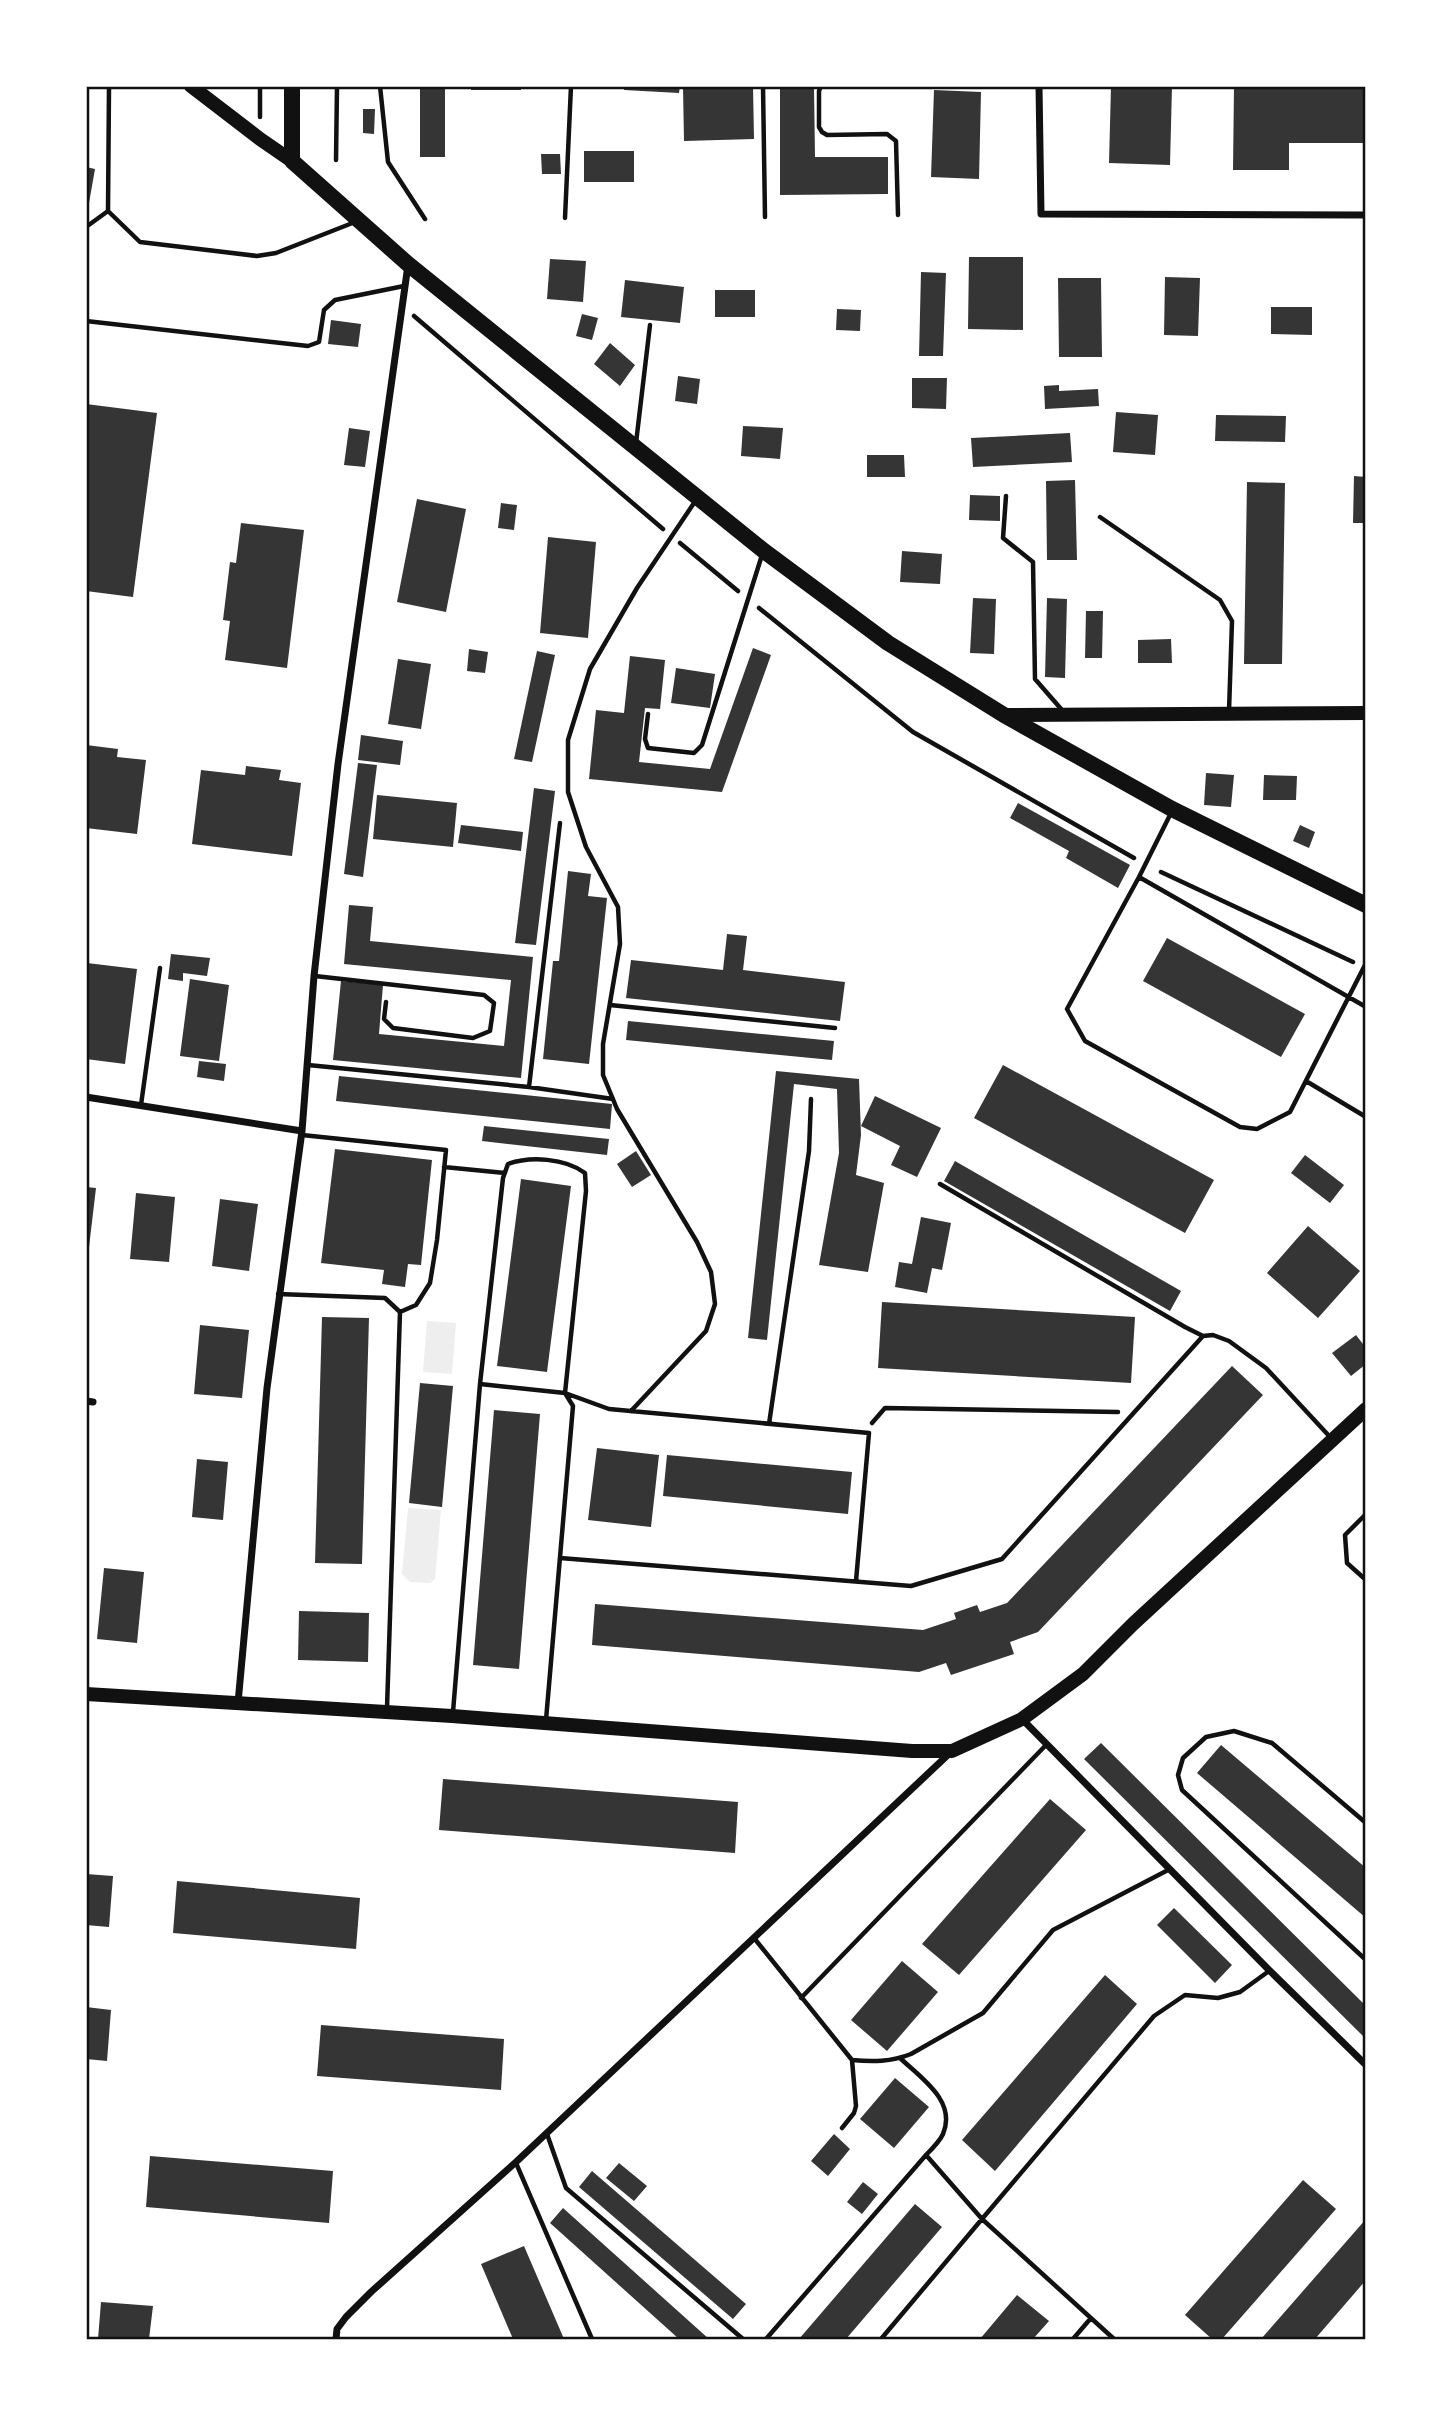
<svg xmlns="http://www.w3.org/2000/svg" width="1452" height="2425" font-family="'IBM Plex Sans',sans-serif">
<rect width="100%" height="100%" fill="#fff"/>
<path fill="#eee" d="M427 1321 456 1323 452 1374 423 1372Z
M408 1508 441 1510 435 1579 430 1583 410 1582 402 1574Z"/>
<path fill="#353535" d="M420 86H445V157H420Z
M471 86H521V90H471Z
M624 86H680L679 93 624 90Z
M753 86 754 139 684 141 683 87Z
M1111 86H1172L1170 165 1109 163Z
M1234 86H1366V143H1289V170H1233Z
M780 87H814L815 157H888V194L780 195Z
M934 90 981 92 979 179 931 177Z
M363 109H375L374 134 363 133Z
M584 151H634V182H584Z
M541 154H560L561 174H542Z
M86 167 95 169 89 203 86 202Z
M969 257H1023V330L968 329Z
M550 259 586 261 583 302 547 299Z
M921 272 946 273 943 356H919Z
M1165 277 1200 278 1198 336 1164 335Z
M1058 278H1101L1102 357H1059Z
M625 280 684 287 680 323 621 317Z
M715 290H755V317H715Z
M1271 307H1312V335L1271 334Z
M837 309 861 310 860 331 836 330Z
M582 314 598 318 592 340 576 336Z
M331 320 361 324 358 347 328 344Z
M610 343 635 365 620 386 594 364Z
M678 376 700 379 697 404 675 401Z
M912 378H947L946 409 912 408Z
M1059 385V391L1098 389 1099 406 1045 409 1044 386Z
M86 404 157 413 133 597 86 591Z
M1116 412 1158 415 1155 455 1113 452Z
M1216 415 1286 416 1285 442 1215 441Z
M743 426 783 428 780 459 741 456Z
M349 428 370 431 365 467 344 465Z
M1070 433 1072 462 973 467 971 438Z
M867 455H904L905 477H867Z
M1354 476 1366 477V523H1353Z
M1075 480 1077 560H1047L1046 481Z
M1247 482 1285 483 1282 664H1244Z
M970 495 1000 496V521L969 520Z
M417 499 466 509 446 612 397 602Z
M501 503 517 505 514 530 498 528Z
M241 523 304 530 287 668 225 660 230 621 223 620 230 562 236 563Z
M548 537 596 542 588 638 540 633Z
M902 551 942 554 940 584 900 582Z
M973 598 996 599 994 654 970 653Z
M1047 598 1067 599 1065 678 1045 677Z
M1086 611H1103L1102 658H1085Z
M1171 639 1172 663H1138V640Z
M753 648 771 655 722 792 589 779 596 710 624 713 630 656 665 660 660 709 645 708 639 762 710 769Z
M469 649 488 652 485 673 467 671Z
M537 651 555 655 532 762 514 759Z
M398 659 431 664 421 729 388 724Z
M676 668 715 674 710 708 671 703Z
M361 735 403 741 400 765 358 760Z
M86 745 118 749 117 757 146 760 137 834 86 828Z
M358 763 377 765 363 877 344 874Z
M246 766 281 770 279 780 301 783 292 856 192 844 201 770 245 775Z
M1206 773 1234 775 1231 807 1204 805Z
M1264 775 1297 776 1296 800H1263Z
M534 788 555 791 536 945 515 943Z
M377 795 457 803 453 847 373 839Z
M1018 803 1130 865 1118 888 1066 858 1069 851 1010 818Z
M461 825 523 832 521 851 458 843Z
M1300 825 1315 832 1309 848 1293 841Z
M568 871 591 874 588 896 607 898 589 1064 543 1059 553 961H559Z
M349 905 373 907 370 941 533 957 521 1078 333 1060 341 981 383 985 379 1034 504 1046 511 980 344 964Z
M727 934 747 936 743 970 845 982 840 1021 626 998 631 960 723 970Z
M1167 938 1305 1014 1281 1057 1143 981Z
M171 954 210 958 207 976 183 973V981L168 979Z
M87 963 137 969 125 1064 86 1059Z
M190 979 229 985 219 1061 180 1056Z
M628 1021 834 1041 832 1060 626 1040Z
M199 1061 226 1064 224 1081 197 1077Z
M1003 1065 1214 1180 1185 1233 974 1118Z
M776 1071 859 1079 861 1135 856 1175 884 1183 868 1272 819 1265 839 1153 837 1089 794 1084 767 1340 748 1338Z
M339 1076 612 1104 610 1129 336 1101Z
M875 1096 941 1128 917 1177 891 1165 900 1146 861 1126Z
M484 1126 609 1139 607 1155 482 1141Z
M335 1149 432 1160 421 1265 408 1264 405 1287 382 1284 384 1270 321 1263Z
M636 1151 651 1175 632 1187 617 1164Z
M1305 1155 1344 1185 1330 1203 1291 1173Z
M955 1161 1181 1291 1170 1311 944 1181Z
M521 1179 571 1186 547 1372 497 1366Z
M86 1187 96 1188 87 1264H86Z
M136 1193 175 1197 169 1262 130 1259Z
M220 1199 258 1204 249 1271 212 1266Z
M921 1217 951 1223 942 1270 932 1268 927 1293 895 1287 899 1262 912 1264Z
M1308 1226 1360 1271 1318 1318 1267 1273Z
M882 1302 1135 1317 1131 1383 878 1368Z
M322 1317 369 1318 362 1564 315 1563Z
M200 1325 249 1330 242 1398 194 1394Z
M1356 1335 1366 1348V1364L1351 1376 1332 1353Z
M1232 1366 1263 1395 1038 1632 1010 1642 1014 1654 951 1675 946 1663 919 1672 592 1645 595 1604 923 1630 956 1619 954 1613 977 1605 980 1612 1007 1603Z
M420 1383 453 1386 442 1507 409 1503Z
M494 1410 540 1414 519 1669 473 1665Z
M597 1448 659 1455 651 1527 588 1520Z
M667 1455 852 1472 848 1514 663 1496Z
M197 1459 228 1462 223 1520 192 1517Z
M104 1568 144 1572 137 1643 97 1639Z
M299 1611 369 1613 368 1662 298 1660Z
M1101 1743 1366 2006V2039L1084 1759Z
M1221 1745 1366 1868V1918L1197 1773Z
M443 1779 738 1802 735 1853 439 1830Z
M1050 1799 1086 1830 959 1975 922 1944Z
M86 1874 113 1876 109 1927 86 1925Z
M177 1881 360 1898 356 1949 173 1933Z
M1174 1908 1232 1965 1215 1983 1157 1925Z
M902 1961 938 1992 887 2051 851 2020Z
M1105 1975 1137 2004 995 2171 962 2140Z
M86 2007 111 2010 107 2061 86 2059Z
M321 2025 504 2039 501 2090 317 2076Z
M895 2078 929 2107 894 2148 860 2119Z
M834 2134 850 2149 828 2176 811 2161Z
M150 2156 333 2171 329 2223 146 2207Z
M619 2163 647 2186 634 2201 606 2178Z
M592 2171 746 2304 733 2319 579 2187Z
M1303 2180 1336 2209 1222 2339H1212L1185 2315Z
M863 2182 878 2194 862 2214 847 2202Z
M915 2204 942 2227 846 2339H799Z
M563 2208 709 2339H679L550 2223Z
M1366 2219V2280L1315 2339H1261Z
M524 2246 564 2339H513L481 2264Z
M1017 2295 1049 2321 1033 2339H980Z
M101 2302 153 2306 149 2339H98Z"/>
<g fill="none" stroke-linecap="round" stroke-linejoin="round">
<path stroke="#111" stroke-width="4.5" d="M260 117V86
M336 160 337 86
M414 316 663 529
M680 543 738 591
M759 608 913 732 1134 858
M1161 872 1353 962
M872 1423 885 1408 1118 1412"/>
<path stroke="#111" stroke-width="4.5" d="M109 86 108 211 140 242 257 256 276 253 355 222
M380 86 388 162 425 219
M763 86 765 217
M821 86 819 91V127L822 132 827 135 887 134 896 141 898 215
M565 218 571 86
M86 227 108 211
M86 321 308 346 319 342 324 310 335 300 404 286
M636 443 650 325
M1006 496 1003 538 1033 562 1035 679 1062 710
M1100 517 1220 600 1232 621 1229 711
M648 714 645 739 648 748 694 753 702 745 762 555
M1171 813 1139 877 1067 1009 1085 1041 1240 1127 1257 1129 1290 1112 1366 963
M1139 877 1366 1007
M315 976 484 995 494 1003 490 1031 473 1038 393 1028 384 1019 386 1002
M610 1005 835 1028
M308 1065 529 1087 613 1099
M1306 1081 1366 1117
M529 1087 560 823
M141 1105 160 968
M302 1135 446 1150 437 1240 430 1283 416 1305 400 1312
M444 1167 505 1173
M940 1184 1185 1327 1203 1336 1213 1335 1229 1341 1266 1368 1331 1438
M278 1294 385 1298 400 1312 387 1708
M480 1384 565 1393 573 1406 546 1720
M631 1411 706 1331 715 1304 711 1272 697 1242 617 1109 603 1075V1044L620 944 618 907 586 847 568 792V740L590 669 637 588 696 500
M769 1424 809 1151 811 1099
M1366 1514 1345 1535 1347 1563 1366 1580
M560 1558 911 1586 1002 1559 1203 1336
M453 1712 480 1384 503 1178 508 1164C530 1156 565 1158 585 1173L586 1191 565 1393 609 1409 869 1433 856 1581
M1366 1823 1272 1743 1234 1731 1206 1737 1183 1758 1178 1775 1182 1790 1366 1960
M754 1938 852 2060 856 2106 854 2113 842 2128
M801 1998 1046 1745
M900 2058C921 2078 957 2101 943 2134 940 2141 932 2149 926 2155L982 2219 1154 2016 1185 1995 1218 1998 1240 1992 1269 1971
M852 2060C872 2062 891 2062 911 2054L983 2013 1053 1930 1170 1869
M547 2134 566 2188 743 2339
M516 2163 592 2339
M766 2339 926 2155
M881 2339 982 2219 1114 2339
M1073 2339 1091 2318"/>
<path stroke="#111" stroke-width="7" d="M1039 86 1041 214 1366 215
M86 1097 302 1131
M86 1401 93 1402
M238 1703 267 1388 302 1131 314 976 338 764 408 265
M1022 1719 1269 1970 1366 2065
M336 2339 337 2329 346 2317 371 2292 516 2162 952 1751"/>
<path stroke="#111" stroke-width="14" d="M191 86 260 139 292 161
M1004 715 1366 713
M86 1694 452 1716 912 1751H952L1022 1719 1083 1674 1133 1624 1366 1409"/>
<path stroke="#111" stroke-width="16" d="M292 86V161L408 264 764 551 888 643 1004 715 1172 809 1366 905"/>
</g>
<rect width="1452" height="2425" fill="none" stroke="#ffffff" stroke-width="175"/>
<rect x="88" y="88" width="1276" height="2250" fill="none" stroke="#111" stroke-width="2.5"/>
</svg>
